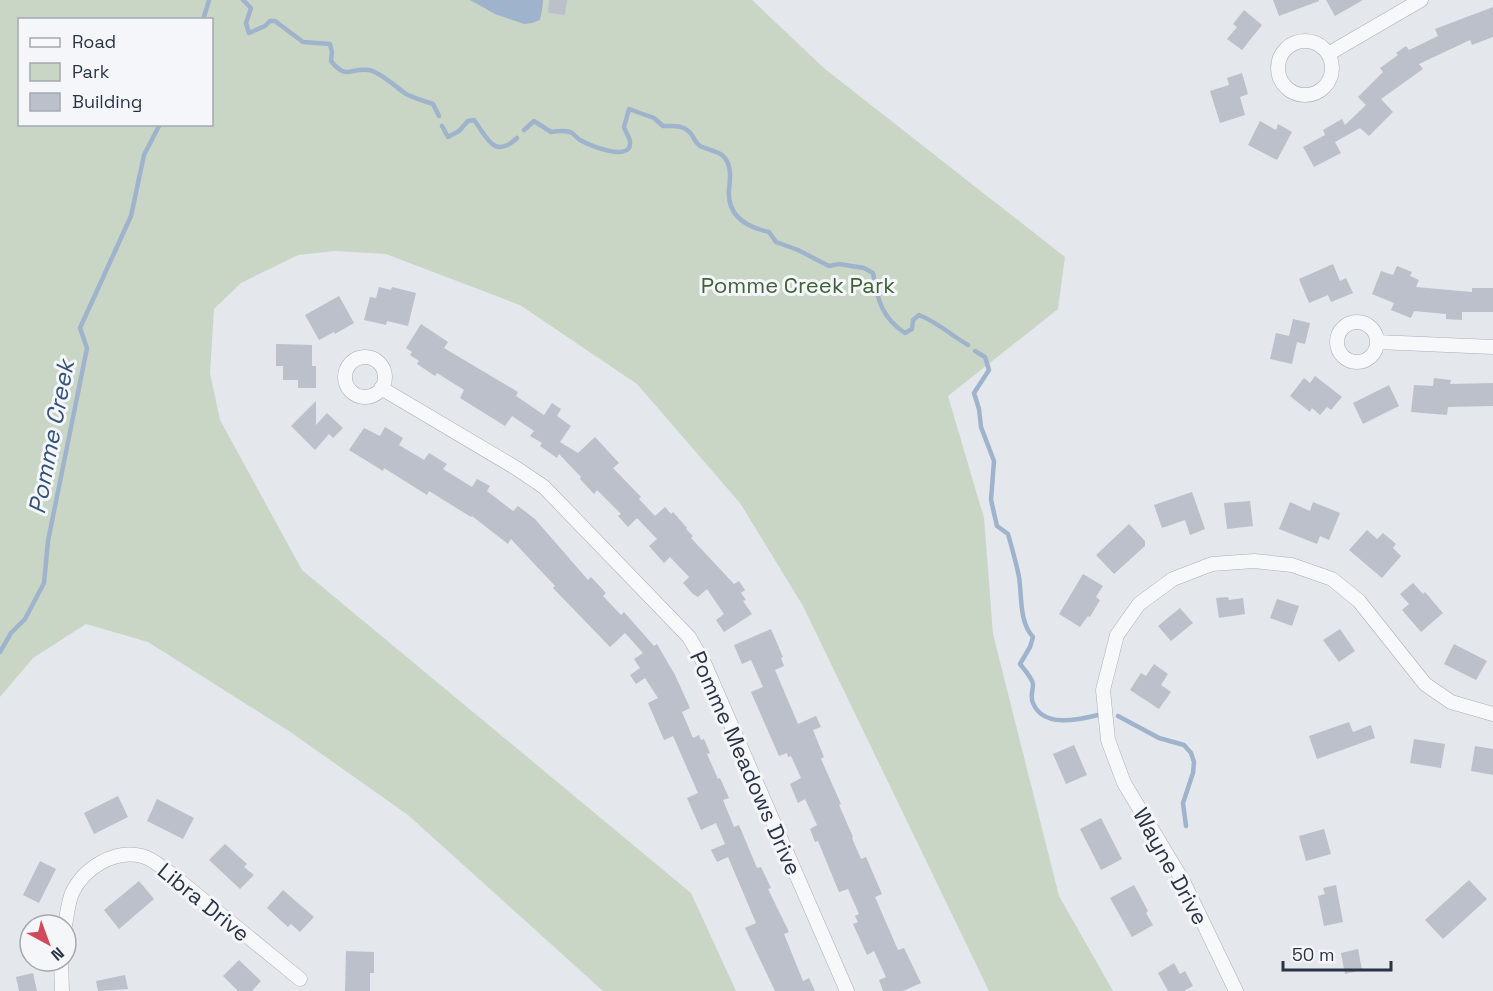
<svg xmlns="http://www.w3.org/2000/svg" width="1493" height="991" font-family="'Space Grotesk',sans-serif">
<rect width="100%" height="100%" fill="#e4e7ec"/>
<path fill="#c9d6c5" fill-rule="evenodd" d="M0 0H752L825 69 1065 257 1058 309 948 396 984 518 993 634 1059 896 1113 991H989L803 606 740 503 637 384 520 305 386 254 335 251 298 255 241 283 214 309 210 373 220 420 302 570 691 893 736 991H603L408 815 289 731 148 642 86 624 33 658 0 697ZM20 20H212V124H20Z"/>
<path fill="#9fb4cc" d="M470 0H543C543 8 541 14 540 20L532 23 524 24 495 14Z"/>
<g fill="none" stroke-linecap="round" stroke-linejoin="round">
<path stroke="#9fb4cc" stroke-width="4.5" d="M243 0 251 8 246 23 249 33 265 26 270 21H275L303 42 330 44 332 52 331 61C347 81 350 67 369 70 380 72 396 87 406 94 414 98 424 101 433 104L439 116
M203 20 209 0
M442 126 448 137 459 131 468 121 474 120C487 137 494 160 517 138
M524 130 534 121 551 132C557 131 564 130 570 132 574 133 576 138 580 140 589 145 629 162 630 144 631 138 625 132 624 127L629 109 654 118 663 126C674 126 684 124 692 135 694 139 696 143 700 146 708 150 720 151 725 158 732 168 730 179 729 190 727 216 746 227 769 232L776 242 798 250 829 266 839 264 864 268 873 273C878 300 881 317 905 333L912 329 913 320 919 315C937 322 951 335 968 345
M975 351 985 357 989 370 974 393 979 409 981 427 994 461 991 500 997 526 1008 534C1012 548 1016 562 1019 577 1022 596 1019 622 1033 637L1030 647 1020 664C1024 669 1032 678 1033 684 1033 691 1030 697 1033 703 1043 728 1078 720 1098 715
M0 652 11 633 25 619 44 583 48 541 87 348 80 328 131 216 144 155 160 124
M1118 716 1159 738 1184 745 1191 753 1194 762 1193 773 1183 803 1186 826"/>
</g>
<path fill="#bbc0ca" d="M549 0H567L565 15 548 13Z
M1273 0H1319V1L1279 16Z
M1326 0H1363L1335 16Z
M1493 7V37L1472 45 1470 40 1419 64 1423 69 1381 99 1393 112 1369 136 1360 128 1335 142 1341 153 1314 167 1303 147 1325 135 1323 130 1342 119 1345 125 1366 105 1358 97 1383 72 1380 68 1398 55 1396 53 1406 46 1409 50 1438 36 1435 29Z
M1244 10 1262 25 1242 50 1227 39 1237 27 1233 24Z
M1242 73 1248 94 1240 97 1245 115 1220 123 1210 91 1229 85 1227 78Z
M1260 121 1276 130 1278 124 1292 132 1277 160 1248 145Z
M1333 264 1340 281 1346 278 1353 293 1331 302 1328 295 1309 303 1299 279Z
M1397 266 1412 272 1410 276 1419 280 1416 287 1472 292V288H1493V312H1462V320L1446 319V314L1414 311 1411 318 1391 310 1394 303 1372 294 1381 271 1393 275Z
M379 287 391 290 392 287 416 293 408 326 387 321 386 325 364 320 370 297 376 298Z
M339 296 354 323 335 334 334 332 319 340 305 315Z
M1293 319 1310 323 1305 344 1297 342 1292 364 1270 359 1276 333 1289 336Z
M421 324 448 342 444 348 518 392 516 396 544 415 552 403 561 409 557 416 571 426 560 442 578 453 595 437 619 463 613 468 641 497 639 499 655 516 665 507 671 514 673 512 687 528 686 529 693 536 691 538 734 584 739 581 745 590 741 593 746 600 743 601 752 614 724 632 716 620 724 614 707 589 698 597 693 594 683 583 689 577 670 557 664 563 649 546 657 539 637 518 628 527 618 516 621 514 597 490 594 494 580 479 581 477 559 454 557 458 540 446 542 443 530 436 534 431 512 416 505 426 460 398 464 390 437 373 435 376 417 364 419 361 410 355 412 352 406 348Z
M276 344 312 345V366H316V388H298V380H283V366H276Z
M1315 376 1342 397 1331 410 1327 407 1320 415 1312 408 1310 412 1290 396 1304 378 1310 383Z
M1434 378 1451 380 1450 384 1493 383V406L1448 407 1447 415 1411 412 1414 385 1433 386Z
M1389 385 1399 406 1363 424 1353 403Z
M316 401V425L327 413 343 428 333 438 329 434 315 450 291 426Z
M385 427 403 438 399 445 424 460 429 453 447 464 443 469 472 487 477 479 490 486 487 491 513 511 518 506 535 519 588 580 591 577 606 593 603 596 621 615 624 612 654 646 657 644 675 675 690 708 682 712 693 738 699 735 701 740 704 739 710 753 707 754 718 779 720 778 729 798 723 800 734 827 739 825 757 868 761 867 771 888 768 889 789 932 784 934 803 981 809 978 815 991H775L745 928 756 923 728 857 717 862 711 850 725 844 716 823 701 830 687 798 698 793 673 736 664 740 648 703 658 698 645 678 636 684 630 675 640 668 634 659 643 653 625 633 610 647 553 588 555 586 511 539 508 544 472 516 471 517 429 491 427 495 384 468 383 471 349 450 364 428 380 436Z
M1192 492 1205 529 1190 535 1185 520 1162 528 1154 505Z
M1250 501 1253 526 1227 529 1224 503Z
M1290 502 1310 511 1313 502 1340 513 1329 540 1320 536 1317 544 1279 529Z
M1129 524 1145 541V546L1114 574 1096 555Z
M1367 530 1377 539 1383 533 1396 544 1393 548 1401 556 1382 578 1349 550Z
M1083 574 1103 586 1096 597 1100 600 1090 617 1088 616 1080 627 1059 614Z
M1413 583 1423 594 1425 592 1443 613 1421 632 1402 610 1409 604 1400 594Z
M1228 597 1229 600 1243 598 1245 614 1219 618 1216 598Z
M1277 599 1299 606 1292 626 1270 618Z
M1180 608 1193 623 1171 641 1158 626Z
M771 629 783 657 781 658 784 666 775 670 798 724 816 716 821 727 813 730 824 757 821 759 841 804 839 805 853 837 852 838 861 859 866 857 882 894 875 897 898 950 904 948 921 983 903 991H883L879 980 886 977 874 951 867 955 853 924 858 922 855 916 859 914 848 889 839 892 818 841 815 842 810 829 817 825 805 799 798 803 790 784 801 778 791 756 788 757 787 753 779 756 751 692 763 687 751 660 742 664 734 645Z
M1340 629 1355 651 1339 662 1323 640Z
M1454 644 1487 661 1476 680 1444 664Z
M1154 664 1168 674 1161 685 1171 692 1159 709 1130 690 1141 673 1146 676Z
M1349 722 1353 732 1371 725 1375 738 1317 759 1309 736Z
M1414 739 1445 744 1441 768 1410 763Z
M1074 745 1087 775 1066 784 1053 754Z
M1475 746 1493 749V775L1471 771Z
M118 796 128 817 94 834 84 813Z
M157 799 194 818 183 839 147 821Z
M1101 818 1122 859 1101 870 1080 829Z
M1324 829 1331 854 1306 861 1299 836Z
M225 844 247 864 244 867 254 875 240 889 209 860Z
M40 861 56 869 39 903 23 895Z
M1469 880 1487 899 1443 939 1425 920Z
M139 881 154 899 119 929 104 910Z
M1134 885 1148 911 1146 913 1153 925 1132 937 1110 898Z
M1336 885 1343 922 1324 926 1318 896 1325 894 1323 888Z
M283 890 314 917 300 932 291 924 288 927 267 908Z
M1358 949 1362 970 1345 974 1341 953Z
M346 951 374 952V973H370V991H345Z
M239 960 261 981 252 991H238L223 976Z
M1174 963 1180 974 1185 971 1193 986 1184 991H1168L1158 973Z
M33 973 37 991H19L16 977Z
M125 975 128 989 98 991 96 981Z"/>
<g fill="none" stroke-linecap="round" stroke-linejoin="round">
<g stroke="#a9aeb7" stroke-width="15">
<path id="street" d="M1278 68a27 27 0 1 1 54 0a27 27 0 1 1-54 0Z
M1328 54 1421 0
M1337 342a20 20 0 1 1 40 0a20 20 0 1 1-40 0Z
M1377 342 1493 347
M345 377a20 20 0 1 1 40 0a20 20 0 1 1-40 0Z
M381 388 516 468 544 487 689 637 705 665 847 991
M65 925C67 915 68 903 72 893 84 868 114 849 142 856 153 859 161 867 170 873L300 979
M61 961 62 991
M1236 991 1183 881 1124 783 1108 740 1103 690 1117 635 1139 604 1173 579 1212 564 1254 561 1292 565 1332 579 1359 601 1425 684 1451 702 1493 714"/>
</g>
<use href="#street" stroke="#f7f8fa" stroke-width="14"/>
</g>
<g text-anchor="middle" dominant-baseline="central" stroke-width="6" stroke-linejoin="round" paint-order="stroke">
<g font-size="22" fill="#3f6138" stroke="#f4f6f9">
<text x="798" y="285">Pomme Creek Park</text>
</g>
<g font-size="22" fill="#2b3445" stroke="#f4f6f9">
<text transform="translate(746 763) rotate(66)">Pomme Meadows Drive</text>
<text transform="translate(1171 866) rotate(61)">Wayne Drive</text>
<text transform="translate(204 902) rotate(39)">Libra Drive</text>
</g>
<g font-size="24" font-style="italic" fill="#34527a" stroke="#f4f6f9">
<text transform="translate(51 437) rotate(-79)">Pomme Creek</text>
</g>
</g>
<rect x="18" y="18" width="195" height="108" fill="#f4f6f9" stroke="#a4a8b1" stroke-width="1.5"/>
<rect x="30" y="38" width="30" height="9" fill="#f7f8fa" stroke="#a4a8b1" stroke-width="1.5"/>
<text x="72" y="48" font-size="18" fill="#2b3445">Road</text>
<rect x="30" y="63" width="30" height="18" fill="#c9d6c5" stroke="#a4a8b1" stroke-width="1.5"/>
<text x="72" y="78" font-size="18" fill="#2b3445">Park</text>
<rect x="30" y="93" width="30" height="18" fill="#bbc0ca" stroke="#a4a8b1" stroke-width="1.5"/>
<text x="72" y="108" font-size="18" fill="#2b3445">Building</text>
<g transform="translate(48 943) rotate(139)"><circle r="28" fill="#f4f6f9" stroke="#a4a8b1" stroke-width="1.5"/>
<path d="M0-4.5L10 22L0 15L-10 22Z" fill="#d1495b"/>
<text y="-9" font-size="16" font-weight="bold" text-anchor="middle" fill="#2b3445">N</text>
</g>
<path d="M1283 961v9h108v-9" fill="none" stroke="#2b3445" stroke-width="3"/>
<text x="1292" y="961" font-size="18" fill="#2b3445" stroke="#f4f6f9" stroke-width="4.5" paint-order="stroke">50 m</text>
</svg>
